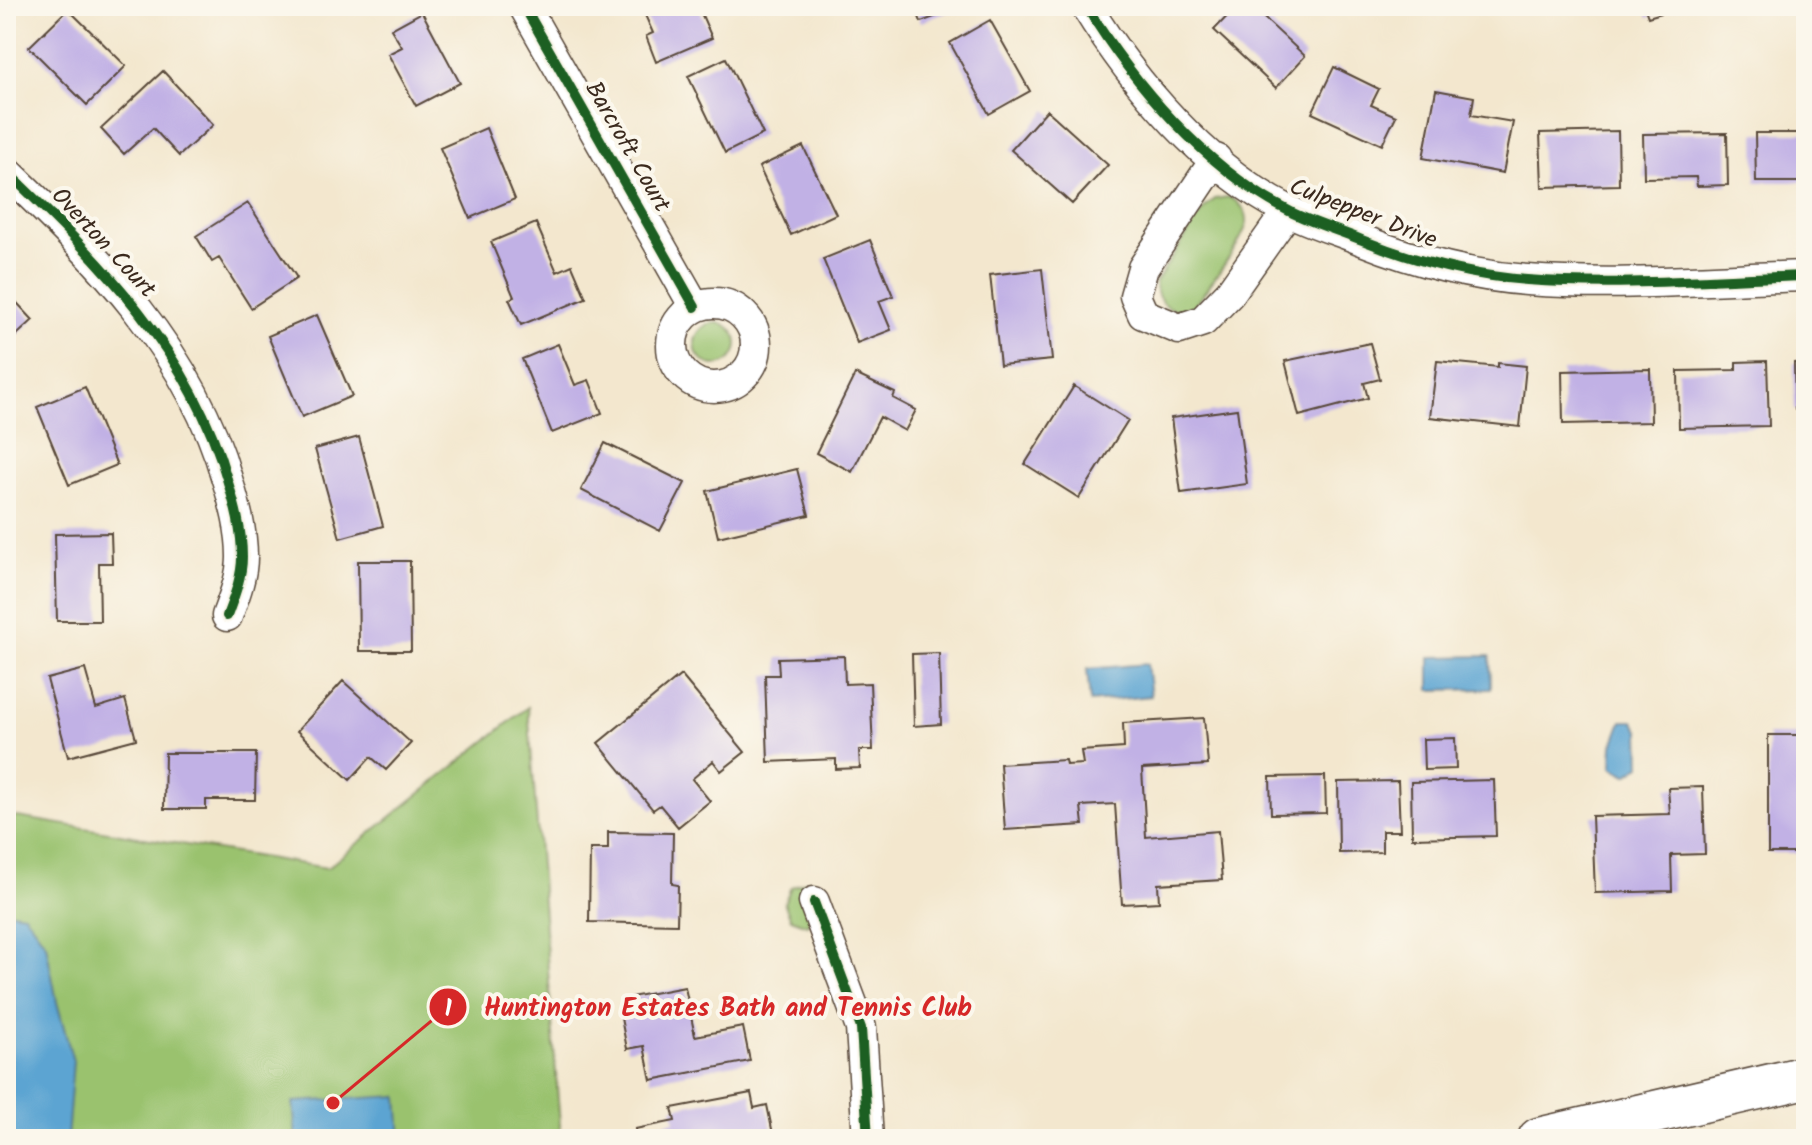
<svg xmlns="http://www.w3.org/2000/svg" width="1812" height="1145" font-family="Kalam,sans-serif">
<rect width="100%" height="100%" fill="#fbf7ec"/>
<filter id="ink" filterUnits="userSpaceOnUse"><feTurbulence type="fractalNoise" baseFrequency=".0125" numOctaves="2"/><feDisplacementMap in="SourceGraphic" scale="16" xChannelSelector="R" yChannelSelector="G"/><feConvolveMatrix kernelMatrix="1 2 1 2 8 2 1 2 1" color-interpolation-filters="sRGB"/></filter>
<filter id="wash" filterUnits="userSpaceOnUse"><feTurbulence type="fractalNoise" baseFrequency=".006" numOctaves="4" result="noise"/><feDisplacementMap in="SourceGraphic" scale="32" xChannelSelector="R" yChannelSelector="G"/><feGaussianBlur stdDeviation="1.8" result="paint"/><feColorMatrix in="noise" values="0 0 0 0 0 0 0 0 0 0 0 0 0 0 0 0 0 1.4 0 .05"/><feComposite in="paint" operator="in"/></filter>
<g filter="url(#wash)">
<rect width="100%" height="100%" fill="#f3e7ce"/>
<path fill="#9ac26e" stroke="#6a7646" stroke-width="2" d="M1228 197C1238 201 1247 209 1247 221 1246 239 1204 293 1192 308 1171 314 1157 304 1155 283L1204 209 1215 199Z
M695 344a21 21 0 1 1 42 0a21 21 0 1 1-42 0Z
M528 707 561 1139H6V791L11 816 327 868Z
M807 881 818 886 826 895 807 925 791 919 784 903 791 887Z"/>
<path fill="#5ba4d2" stroke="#4b6778" stroke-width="2" d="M1490 656 1491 689 1430 690V657Z
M1147 664 1151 696 1090 702 1087 669Z
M1622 721H1633L1640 732 1641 765 1627 775 1612 767 1613 745Z
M6 911 24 914 46 944 57 1002 73 1061 67 1139H6Z
M398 1096 401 1139H296L293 1102Z"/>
<g id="blocks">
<path fill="#c1b1e5" d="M641 6H698L712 38 656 62 646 36 653 33Z
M915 6H964L921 22Z
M1237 6H1251L1305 56 1276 88 1214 30Z
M1644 6H1682V7L1648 17Z
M68 9 126 66 87 105 29 47Z
M422 12 460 83 416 106 388 54 402 47 391 29Z
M990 20 1030 91 989 114 950 43Z
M726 58 763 134 725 153 688 76Z
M1334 67 1379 89 1371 105 1396 116 1382 145 1312 113Z
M163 71 213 125 179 156 153 128 124 154 101 129Z
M1436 90 1474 97 1471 115 1513 122 1503 173 1423 158Z
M1047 110 1108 165 1072 204 1011 150Z
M486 128 515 199 470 218 440 148Z
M1618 131 1619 185 1542 187 1540 133Z
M1727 133 1728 185 1697 186 1696 177 1644 178 1643 134Z
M1755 133H1806V182H1756Z
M803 146 836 214 791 235 759 167Z
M248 203 297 278 251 308 219 258 212 262 196 236Z
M536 223 557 272 572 265 586 298 521 325 509 299 514 297 491 242Z
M870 240 893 296 879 301 891 330 857 343 823 259Z
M1042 269 1052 360 1000 365 990 275Z
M6 291 33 320 6 345Z
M317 315 352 396 302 417 268 336Z
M1370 343 1380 379 1364 383 1368 398 1299 416 1285 361Z
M558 344 575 385 589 380 602 413 552 433 522 359Z
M1437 361 1498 367V363L1526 366 1520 427 1430 417Z
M1767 361 1769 426 1679 428 1678 371 1736 370V362Z
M1806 362V410H1795L1794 363Z
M1650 369 1651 422 1563 424 1562 371Z
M855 374 895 393 893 398 916 410 905 431 880 417 852 472 816 453Z
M1074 386 1128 420 1079 498 1025 464Z
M85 387 117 465 69 485 37 407Z
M1237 409 1247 484 1181 493 1171 418Z
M359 437 383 526 340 538 315 449Z
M605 443 685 483 660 531 581 490Z
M797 469 809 515 718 537 707 491Z
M111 533 112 563H99L100 621H57L55 534Z
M358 561H410L411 651H359Z
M939 653 941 724 914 726 912 654Z
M844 656 845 684 870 683 873 750H859L860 768 836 769V759L768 762 765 675H779L778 658Z
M85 669 96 708 125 699 136 739 68 757 47 679Z
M681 675 745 752 721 771 713 761 692 779 710 801 678 827 660 805 653 810 598 743Z
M343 681 411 743 386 770 371 757 350 780 297 731Z
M1204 718 1208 765 1142 769 1146 837 1218 831 1222 880 1158 884 1159 902 1122 904 1115 804 1081 806 1083 825 1005 830 1000 764 1065 760 1066 765 1083 764 1081 751 1124 748 1123 723Z
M1768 735H1802V764H1806V853H1768Z
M1455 738 1456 769 1424 770 1423 739Z
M165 753H256L255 800H206V809H164Z
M1325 776 1326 813 1271 814 1270 777Z
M1494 780 1496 836 1412 838 1411 782Z
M1398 781 1400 831H1382V852L1339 853 1338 782Z
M1703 787 1705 854 1671 855 1672 891 1595 893 1592 816 1670 814 1668 788Z
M608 832 673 833 672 884 678 885 677 924 589 922 590 849H608Z
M685 987 695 1036 743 1027 750 1061 651 1080 644 1046 627 1049 621 1018 635 1015 631 997Z
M751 1093 754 1108 767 1105 774 1139H637L635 1129 675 1121 672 1108Z"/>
</g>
</g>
<g filter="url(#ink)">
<use href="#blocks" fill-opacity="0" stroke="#574638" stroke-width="2"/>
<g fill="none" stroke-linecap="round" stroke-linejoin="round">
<g stroke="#574638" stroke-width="33">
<path id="minor" d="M524 6 695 307
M1086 6C1133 83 1206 169 1289 211 1312 223 1338 230 1362 240 1415 261 1470 276 1527 280 1619 287 1713 279 1806 276
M1216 159 1143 268 1135 296 1143 314 1179 329 1203 321 1230 293 1288 211
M6 171C99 260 191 351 227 479 235 505 242 530 242 557 242 577 234 597 227 616
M672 345a42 42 0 1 1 84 0a42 42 0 1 1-84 0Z
M814 902 861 1028 868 1139"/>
</g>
<g stroke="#574638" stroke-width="45">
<path id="secondary" d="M1539 1139 1806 1077"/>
</g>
<use href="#minor" stroke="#fff" stroke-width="30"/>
<use href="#secondary" stroke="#fff" stroke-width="42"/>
<g stroke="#fbf7ec" stroke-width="15">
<path id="cycleway" d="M524 6 695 307
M1086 6C1133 83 1206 169 1289 211 1312 223 1338 230 1362 240 1415 261 1470 276 1527 280 1619 287 1713 279 1806 276
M6 171C99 260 191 351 227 479 235 505 242 530 242 557 242 577 234 597 227 616
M814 902 861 1028 868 1139"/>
</g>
<use href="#cycleway" stroke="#1b5e20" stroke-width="10"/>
</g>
</g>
<g text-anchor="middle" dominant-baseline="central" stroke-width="8" stroke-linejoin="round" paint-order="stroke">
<g font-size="24" fill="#3b2a1e" stroke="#fbf7ec">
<text transform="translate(627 147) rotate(60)">Barcroft Court</text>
<text transform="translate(1363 214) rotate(21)">Culpepper Drive</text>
<text transform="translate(103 243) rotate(47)">Overton Court</text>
</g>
</g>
<path fill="none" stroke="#d62828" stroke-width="3" d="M333 1103L448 1007"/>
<g fill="#d62828" stroke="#fbf7ec" stroke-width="3">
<circle cx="333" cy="1103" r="8"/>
<circle cx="448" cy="1007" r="20"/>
</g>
<g font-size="24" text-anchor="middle" font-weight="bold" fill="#fff">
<text x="448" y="1016">1</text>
</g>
<g font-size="26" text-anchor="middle" font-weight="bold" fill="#d62828" stroke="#fbf7ec" stroke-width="8" stroke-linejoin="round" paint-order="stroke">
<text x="728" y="1016">Huntington Estates Bath and Tennis Club</text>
</g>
<rect width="1812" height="1145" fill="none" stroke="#fbf7ec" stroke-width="32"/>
</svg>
